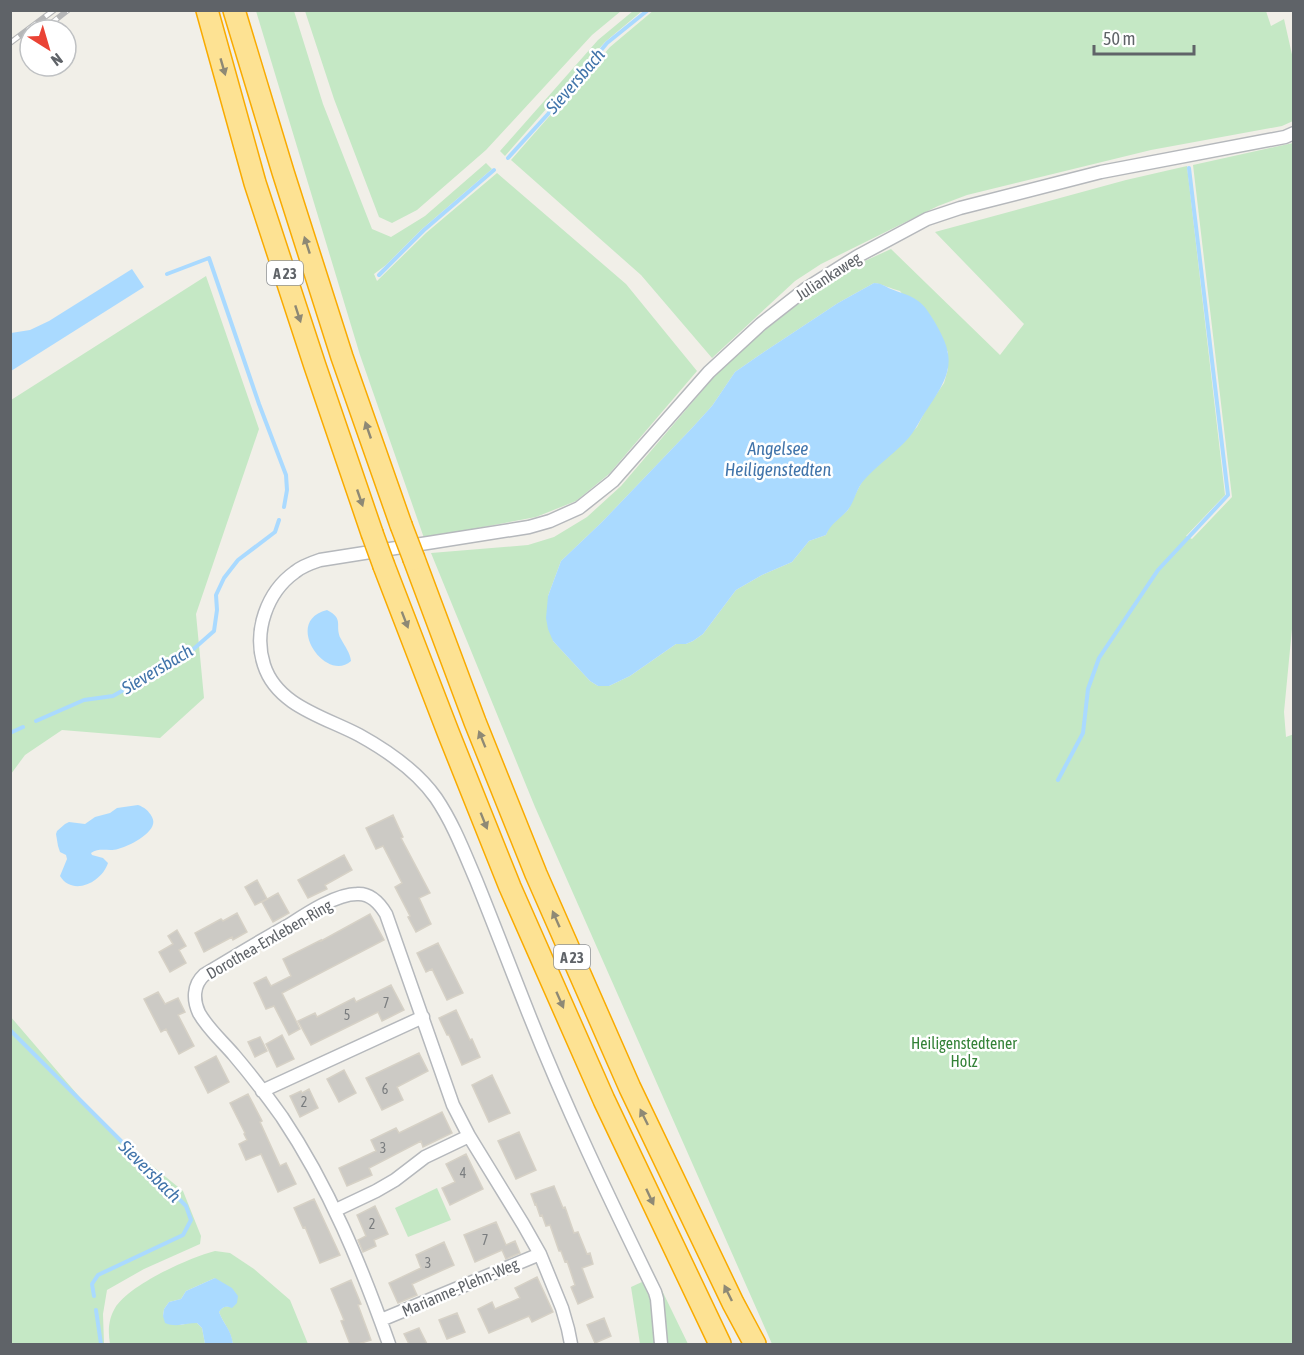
<svg xmlns="http://www.w3.org/2000/svg" width="1304" height="1355" font-family="'Asap Condensed',sans-serif">
<rect width="100%" height="100%" fill="#f1efe8"/>
<path fill="#c5e8c5" fill-rule="evenodd" d="M654 10 1266 11 1271 26 1284 19 1293 59V121L1282 126 1151 150 967 195 938 206 821 264 795 281 712 358 641 275 511 160 610 47Z
M256 11H294L323 104 372 229 391 237 425 216 486 163 492 169 422 229 386 265 374 274 377 281 426 233 497 173 626 284 697 371 609 474 576 501 536 517 424 538 360 355Z
M305 11V10L621 11 592 35 486 150 417 210 392 223 379 217 334 99Z
M633 11H642L605 42 505 156 500 151 598 40Z
M1293 143 1294 608 1284 712 1286 737 1294 734 1293 1344H772L535 807 431 553 528 545 554 537 587 517 621 486 713 378 755 338 812 293 856 265 891 249 1000 355 1024 324 935 232 1126 180 1187 166 1225 495 1186 536 1192 539 1232 497 1193 165ZM874 283C883 284 891 289 900 291L948 352V369L944 383 925 411 917 427 863 480 856 493 848 510 829 527 826 535 809 541 792 562 762 575 736 590 703 634 693 641 686 644H676L630 676 609 686H598L590 681 553 641 548 596 561 561 602 522 692 428 712 406 735 372 758 356 838 303Z
M206 276 259 429 196 614 204 698 160 738 62 730 25 755 11 774V400Z
M10 1016 107 1129 183 1191 201 1236 200 1244 144 1269 107 1290 103 1314 104 1344H11Z
M437 1188 451 1220 408 1237 395 1208Z
M215 1251 230 1253 254 1269 290 1300 308 1344H233C230 1328 224 1325 219 1312 223 1306 226 1306 232 1307L215 1278 186 1291 181 1299 169 1302 164 1309 163 1316 181 1325 189 1323H197L202 1328 205 1344H110C108 1332 108 1320 115 1308 129 1285 188 1258 215 1251Z
M655 1276 688 1344H640L631 1287Z"/>
<path fill="#aadaff" d="M132 269 144 287 11 371V333L30 330 49 321Z
M874 283C881 283 884 286 891 289 909 296 920 297 931 316 956 356 954 370 928 408 920 419 915 432 905 442 892 455 877 466 865 479 856 488 855 502 847 511 839 520 831 523 826 535L809 541 792 562 762 575 736 590 703 634 693 641 686 644H676L630 676 609 686H598L590 681 553 641 548 629 546 618 548 596 561 561 602 522 692 428 712 406 735 372 758 356 838 303Z
M327 610C345 619 334 626 341 639 345 647 350 652 351 661 326 684 282 621 327 610Z
M138 805C144 807 149 811 152 817 160 831 130 846 118 849 109 852 100 847 91 853L92 855 103 858 108 863C102 882 73 897 60 876L67 859 66 855 60 852 58 846 56 834 57 831 65 824 69 822 85 824 95 817 110 813 117 808Z
M215 1278 232 1288 238 1296 237 1303 232 1308C226 1306 223 1306 219 1312 224 1325 231 1329 233 1344H205L202 1328 197 1323C186 1323 176 1328 165 1323L163 1316 164 1309 169 1302 181 1299 186 1291Z"/>
<g fill="none" stroke-linecap="round" stroke-linejoin="round">
<path stroke="#aadaff" stroke-width="4" d="M508 158 548 114 607 43 648 10
M167 274 209 258 259 404 286 475 287 490 284 507
M379 275 424 230 494 170
M36 721 84 700 113 696 189 653 214 631 217 610 216 595 224 578 238 560 275 532 279 520
M10 733 23 727
M1058 780 1083 733 1088 689 1099 658 1158 570 1228 495 1189 168
M10 1030 186 1206 191 1220 183 1235 98 1275 92 1284 94 1296
M96 1310 101 1344"/>
</g>
<path fill="#cccac5" stroke="#d6d1c6" stroke-width="1.5" d="M393 815 403 837 401 838 430 893 419 898 431 924 416 932 408 917 410 916 395 887 402 883 383 846 376 849 366 828Z
M344 855 352 870 325 885 327 889 308 898 298 880Z
M257 880 267 899 255 905 245 887Z
M278 893 289 913 273 922 262 902Z
M237 913 247 932 233 940 232 937 204 952 195 933 221 919 223 921Z
M370 914 384 940 282 993 300 1029 289 1035 274 1006 266 1009 254 983 266 977 271 986 291 976 283 959 321 940V941Z
M177 930 186 946 179 950 186 963 170 972 159 952 173 944 168 936Z
M438 943 463 993 447 1000 432 969 426 972 417 953Z
M391 985 404 1010 382 1021 378 1012 311 1045 298 1021 315 1013 317 1017 354 998 356 1002Z
M158 992 165 1004 178 998 185 1012 178 1015 194 1046 179 1054 166 1029 161 1032 144 999Z
M456 1010 470 1040 472 1039 480 1057 462 1065 449 1035H447L439 1018Z
M282 1035 294 1059 277 1067 266 1044Z
M260 1037 267 1051 255 1057 248 1042Z
M419 1053 428 1071 397 1087 403 1100 382 1110 366 1078Z
M216 1056 229 1082 208 1093 195 1067Z
M344 1070 356 1093 339 1102 327 1079Z
M492 1075 510 1113 489 1122 472 1085Z
M309 1089 318 1108 300 1117 290 1096 301 1091 302 1093Z
M248 1094 262 1121 260 1122 280 1166 286 1163 296 1184 278 1192 261 1154 246 1160 239 1144 247 1140 244 1134 245 1133 230 1103Z
M442 1112 452 1133 423 1147 421 1141 369 1168 372 1175 347 1186 339 1168 376 1151 371 1140 396 1128 399 1133Z
M519 1132 536 1170 516 1179 498 1141Z
M466 1154 483 1189 450 1205 442 1188 455 1182 446 1164Z
M554 1186 563 1208 565 1207 574 1233 578 1232 587 1254 590 1253 593 1264 582 1268 593 1297 578 1304 571 1287 575 1285 567 1261 565 1262 561 1251H559L550 1225 546 1226 542 1215 540 1216 536 1204 535 1205 531 1194Z
M314 1199 340 1255 320 1263 305 1227 303 1228 294 1208Z
M375 1206 388 1234 374 1240 376 1246 363 1252 358 1240 366 1236 357 1215Z
M496 1222 506 1245 515 1241 520 1253 506 1259 502 1250 475 1262 464 1235Z
M444 1242 454 1265 412 1284 417 1295 398 1303 389 1283 421 1268 416 1255Z
M537 1277 553 1312 532 1322 529 1316 489 1333 478 1309 492 1302 495 1309 520 1298 515 1288Z
M351 1280 361 1304 358 1305 371 1340 358 1344H350L341 1321 344 1320 331 1289Z
M457 1313 465 1332 447 1339 439 1320Z
M604 1318 611 1336 595 1343 587 1325Z
M419 1328 427 1344H409L404 1334Z"/>
<g fill="none" stroke-linecap="round" stroke-linejoin="round">
<g stroke="#b5b8bc" stroke-width="15">
<path id="street" d="M262 1091 423 1017
M336 1210 376 1191 395 1180 425 1157 469 1136
M381 1320 540 1254
M389 1344C361 1265 329 1187 282 1117 267 1096 251 1075 234 1055 223 1042 208 1029 199 1013 193 1000 193 985 204 975 232 958 260 941 289 925 306 914 336 894 357 894 370 893 380 904 386 914L453 1105 469 1136 523 1224 540 1254 562 1308 568 1329 571 1344
M661 1344 657 1299 655 1292C609 1198 564 1104 526 1007 509 964 493 922 476 880 464 852 453 823 436 798 417 771 388 751 359 735 325 717 277 706 264 665 253 631 267 592 295 572 302 566 311 563 320 560L529 527 550 521 579 508 613 481 709 372 761 324 807 288 858 256 927 219 960 208 1101 172 1285 137 1294 133"/>
</g>
<g stroke="#f9ab00" stroke-width="24">
<path id="highway" d="M207 10 255 183 315 366 372 533
M234 10 283 172 342 357 401 525
M414 559 475 722 536 874 630 1088 733 1303 755 1344
M384 566 448 732 510 887 604 1100 720 1344"/>
</g>
<use href="#street" stroke="#fff" stroke-width="12"/>
<use href="#highway" stroke="#fde293" stroke-width="21"/>
<g stroke="#b6b7b8" stroke-width="6">
<path id="rail" d="M49 25 68 10
M10 43 54 10"/>
</g>
<use href="#rail" stroke="#fff" stroke-width="4" stroke-dasharray="11" stroke-linecap="butt"/>
<g stroke="#f9ab00" stroke-width="24" stroke-linecap="butt">
<path id="highway-bridge" d="M401 525 414 559
M372 533 384 566"/>
</g>
<use href="#highway-bridge" stroke="#fde293" stroke-width="21"/>
</g>
<defs><path id="oneway-solid" d="M-6-.8H1V-3.2L6.5 0L1 3.2V.8H-6Z" transform="scale(1.5)"/></defs>
<g fill="#8e8975">
<use href="#oneway-solid" transform="translate(223 67) rotate(74)"/>
<use href="#oneway-solid" transform="translate(307 245) rotate(-108)"/>
<use href="#oneway-solid" transform="translate(298 314) rotate(72)"/>
<use href="#oneway-solid" transform="translate(368 430) rotate(-109)"/>
<use href="#oneway-solid" transform="translate(360 498) rotate(71)"/>
<use href="#oneway-solid" transform="translate(405 620) rotate(69)"/>
<use href="#oneway-solid" transform="translate(482 739) rotate(-112)"/>
<use href="#oneway-solid" transform="translate(484 821) rotate(68)"/>
<use href="#oneway-solid" transform="translate(556 919) rotate(-114)"/>
<use href="#oneway-solid" transform="translate(560 1000) rotate(66)"/>
<use href="#oneway-solid" transform="translate(644 1117) rotate(-116)"/>
<use href="#oneway-solid" transform="translate(650 1197) rotate(65)"/>
<use href="#oneway-solid" transform="translate(728 1293) rotate(-116)"/>
</g>
<g text-anchor="middle" dominant-baseline="central" stroke-width="5" stroke-linejoin="round" paint-order="stroke">
<g font-size="14" fill="#7a7d7f">
<text x="386" y="1003">7</text>
<text x="347" y="1015">5</text>
<text x="385" y="1089">6</text>
<text x="304" y="1102">2</text>
<text x="383" y="1148">3</text>
<text x="463" y="1173">4</text>
<text x="372" y="1224">2</text>
<text x="485" y="1240">7</text>
<text x="428" y="1263">3</text>
</g>
<g fill="#fff" stroke="#8f9295" stroke-width="1.5">
<rect x="267" y="261" width="36" height="24" rx="4.5"/>
<rect x="554" y="945" width="36" height="24" rx="4.5"/>
</g>
<g font-size="15" font-weight="bold" fill="#5f6368">
<text x="285" y="273">A 23</text>
<text x="572" y="957">A 23</text>
</g>
<g font-size="16" fill="#5f6368" stroke="#fff">
<text transform="translate(828 276) rotate(-33)">Juliankaweg</text>
<text transform="translate(269 939) rotate(-30)">Dorothea-Erxleben-Ring</text>
<text transform="translate(460 1287) rotate(-23)">Marianne-Plehn-Weg</text>
</g>
<g font-size="16" fill="#348238" stroke="#fff">
<text x="964" y="1043">Heiligenstedtener<tspan x="964" dy="18">Holz</tspan></text>
</g>
<g font-size="18" font-style="italic" fill="#4174aa" stroke="#fff">
<text transform="translate(575 81) rotate(-49)">Sieversbach</text>
<text x="778" y="448">Angelsee<tspan x="778" dy="21">Heiligenstedten</tspan></text>
<text transform="translate(157 669) rotate(-31)">Sieversbach</text>
<text transform="translate(150 1171) rotate(45)">Sieversbach</text>
</g>
</g>
<rect width="1304" height="1355" fill="none" stroke="#5f6368" stroke-width="24"/>
<g transform="translate(48 48) rotate(143)"><circle r="28" fill="#ffffff" stroke="#bfc1c3" stroke-width="1.5"/>
<path d="M0-4.5L10 22L0 15L-10 22Z" fill="#ea4335"/>
<text y="-9" font-size="16" font-weight="bold" text-anchor="middle" fill="#5f6368">N</text>
</g>
<path d="M1094 45v9h100v-9" fill="none" stroke="#5f6368" stroke-width="3"/>
<text x="1103" y="45" font-size="18" fill="#5f6368" stroke="#ffffff" stroke-width="4.5" paint-order="stroke">50 m</text>
</svg>
